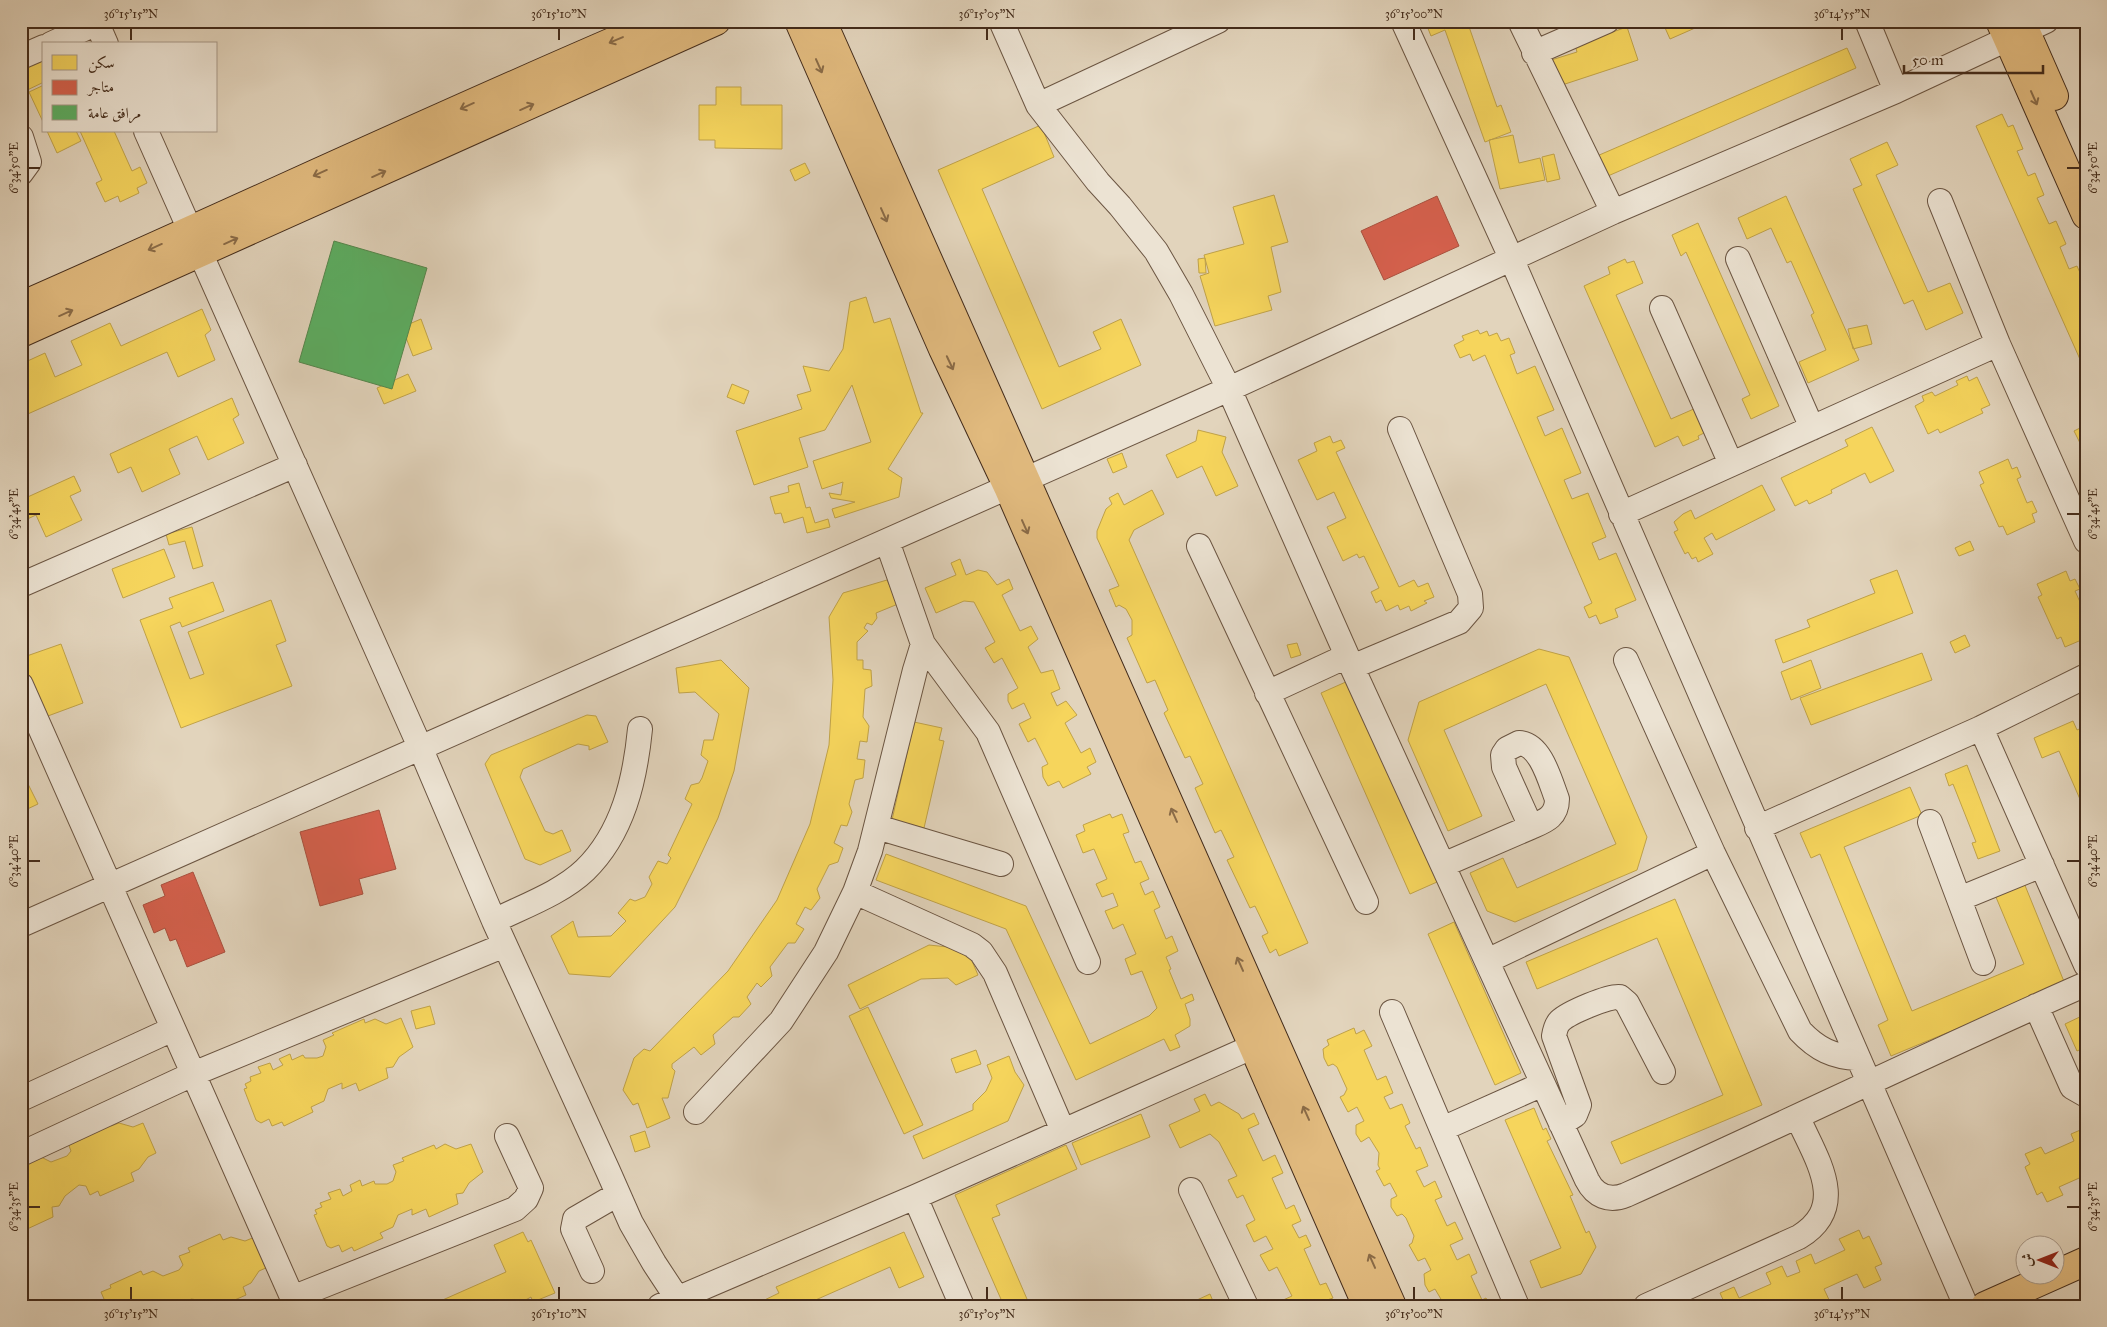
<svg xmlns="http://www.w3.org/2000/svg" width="2107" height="1327" font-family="'IM FELL Great Primer',Amiri,serif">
<rect width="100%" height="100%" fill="#e2d4bc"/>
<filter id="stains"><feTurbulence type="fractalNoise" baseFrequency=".004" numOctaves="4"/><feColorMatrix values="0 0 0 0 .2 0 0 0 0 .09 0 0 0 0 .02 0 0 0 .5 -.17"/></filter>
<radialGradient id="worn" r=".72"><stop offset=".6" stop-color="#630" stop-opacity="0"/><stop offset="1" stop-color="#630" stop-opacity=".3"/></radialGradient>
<path fill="#f6d55c" stroke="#c0a248" d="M1425 21H1467L1497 107 1501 105 1511 132 1485 142 1445 30 1431 36Z
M1662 21H1711L1670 39Z
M1627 27 1638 60 1556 87 1548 61 1577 52 1575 45Z
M1847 48 1856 68 1601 179 1590 159Z
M44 50V82L23 92 21 61Z
M44 85V124L29 92Z
M716 87H741V105H782V149L715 148V140H699V105H716Z
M2002 114 2008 127 2013 125 2023 149 2017 151 2028 176 2035 173 2044 195 2037 198 2049 224 2056 221 2066 244 2060 247 2069 269 2077 266 2086 286V365L2083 366 1976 126Z
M1041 125 1054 157 982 189 1059 367 1101 349 1093 332 1121 319 1141 365 1042 409 938 170Z
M47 131H76L81 141 57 153Z
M80 131H114L132 171 140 167 147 183 137 188 139 193 120 202 118 196 105 202 96 183 102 180Z
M1513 135 1519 163 1540 158 1545 180 1500 189 1489 140Z
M1887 142 1898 165 1876 175 1928 292 1950 283 1963 313 1926 330 1913 300 1904 304 1853 189 1862 185 1850 159Z
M1554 154 1560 179 1547 182 1542 157Z
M805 163 810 173 795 181 790 170Z
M1274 195 1288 242 1271 247 1281 292 1268 296 1272 310 1215 326 1200 276 1209 273 1204 255 1244 244 1233 207Z
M1786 196 1859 360 1808 383 1799 362 1826 350 1811 315 1814 313 1791 261 1787 263 1771 228 1747 239 1738 218Z
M1698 223 1779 406 1751 419 1742 399 1750 395 1686 252 1681 256 1672 235Z
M1205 258 1206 273H1199L1198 259Z
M1625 259 1627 263 1634 261 1643 283 1616 295 1671 419 1696 408 1706 432 1698 436 1699 439 1683 446 1678 436 1655 447 1584 286 1610 274 1608 267Z
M866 297 874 323 890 318 921 413H923L888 469 902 478 899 497 835 518 832 509 855 502 831 498 829 493 841 495 843 482 822 489 813 461 871 442 852 385 825 430 799 438 808 467 754 485 736 431 802 409 797 395 811 391 803 366 829 371 843 349 850 302Z
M202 309 211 330 205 335 215 360 178 377 167 352 21 417V364L45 353 55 377 82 365 71 341 110 323 121 346Z
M421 319 432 349 413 356 402 327Z
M1867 325 1872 344 1853 349 1848 329Z
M1478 330 1480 334 1487 331 1489 336 1497 333 1501 341 1509 338 1515 353 1510 355 1517 374 1535 366 1554 410 1537 417 1545 436 1562 428 1581 473 1564 480 1572 499 1588 493 1606 537 1592 543 1599 560 1616 553 1636 600 1615 609 1618 617 1600 624 1596 615 1589 618 1584 607 1592 603 1485 355 1473 361 1470 354 1460 358 1454 345 1464 340 1462 336Z
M408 374 416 391 384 404 377 388Z
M1967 376 1969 381 1977 377 1990 405 1981 409 1983 413 1940 433 1938 429 1928 434 1915 406 1924 401 1922 396 1932 392 1935 396 1958 385 1956 381Z
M732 384 749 391 744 404 727 397Z
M232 398 239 415 233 419 244 443 208 460 197 436 169 449 180 474 142 492 131 467 118 473 110 454Z
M2086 425V455L2074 431Z
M1872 427 1894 471 1870 483 1865 473 1831 490 1832 493 1809 504 1807 500 1795 506 1781 478 1848 446 1845 440Z
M1198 430 1226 437 1222 452 1238 486 1216 496 1202 466 1177 478 1166 455 1196 441Z
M1330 436 1333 443 1341 440 1345 448 1336 452 1399 587 1414 580 1418 587 1428 583 1434 597 1424 601 1427 603 1411 611 1409 606 1400 610 1398 605 1386 611 1381 600 1376 603 1371 592 1379 588 1364 556 1359 558 1357 554 1343 561 1327 527 1346 518 1334 492 1317 500 1298 460 1317 451 1314 443Z
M1122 453 1127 467 1113 473 1107 459Z
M2008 459 2012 469 2017 467 2021 477 2017 479 2027 503 2032 501 2037 512 2032 514 2035 522 2007 535 2003 526 1999 527 1980 485 1984 483 1979 472Z
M74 476 81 491 70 496 82 520 46 537 36 515 21 522V500Z
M799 483 806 508 810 507 815 523 828 519 830 527 807 533 803 517 784 523 781 513 775 514 770 497 789 492 788 486Z
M1762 485 1775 510 1716 540 1712 533 1704 538 1713 554 1698 562 1696 557 1692 559 1688 552 1685 554 1674 532 1678 530 1674 522 1683 514 1691 510 1695 519Z
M1152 490 1164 514 1134 530 1129 540 1308 943 1279 956 1276 949 1270 953 1262 936 1268 933 1255 906 1250 908 1227 860 1234 857 1221 830 1215 833 1195 788 1203 784 1190 756 1185 758 1164 713 1168 710 1155 680 1147 683 1127 638 1132 635V620L1126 609 1119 605 1116 607 1109 590 1119 586 1097 538V531L1106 509 1112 504 1109 498 1118 493 1124 505Z
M192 527 203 566 193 569 185 541 169 545 166 534Z
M1970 541 1974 550 1959 556 1955 548Z
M164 549 175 577 123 598 112 569Z
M960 559 966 575 978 570 987 572 997 585 1009 579 1013 589 1002 595 1020 631 1031 626 1038 639 1028 647 1041 673 1053 670 1060 689 1051 693 1057 706 1066 701 1077 715 1065 723 1081 753 1090 748 1096 762 1087 767 1091 774 1063 788 1059 781 1048 786 1043 777 1042 767 1048 764 1035 738 1028 742 1019 724 1031 718 1024 703 1012 709 1008 701V694L1018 688 1002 658 994 663 985 648 995 642 974 602 964 601 936 613 925 588 956 575 951 563Z
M1897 570 1913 613 1783 663 1775 640 1810 627 1807 620 1875 593 1870 580Z
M2066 571 2070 581 2075 579 2080 589 2075 591 2086 615V638L2065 647 2061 637 2057 639 2038 597 2042 595 2037 584Z
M887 580 898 604 876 613 877 618 872 625 867 623 864 628 868 631 857 642V660H863V669L871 670 872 686 865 689 863 717 869 726 867 742 860 741 857 759 865 760 863 778 855 780 849 804 852 812 847 826 841 825 834 843 843 848 838 862 829 865 817 889 820 898 811 910 805 907 796 924 804 929 795 943H788L770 967 772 976 761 987 757 983 747 997 751 1004 739 1017H733L713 1035 715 1044 701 1055 694 1047 672 1064V1068L675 1071 668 1098H662L670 1118 647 1128 638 1103 633 1105 623 1090 634 1058 644 1049 650 1051 728 971 777 900 810 824 829 745 833 680 829 617 843 593Z
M213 582 224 611 182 627 180 622 170 626 190 679 204 674 188 632 271 600 286 641 276 645 292 686 181 728 140 620 173 608 169 598Z
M1965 635 1970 646 1955 653 1950 642Z
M1297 643 1301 655 1291 658 1287 645Z
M61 644 83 703 37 720 21 678V658Z
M1539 649 1569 657 1647 837 1637 870 1515 922 1487 911 1470 873 1503 858 1517 888 1616 844 1546 684 1444 730 1482 816 1448 831 1408 740 1419 702Z
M1922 653 1932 680 1811 725 1800 698Z
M721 660 749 688 734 771 718 818 695 867 675 907 610 977 569 974 551 936 573 921 578 937 611 936 626 921 618 913 630 899 635 901 645 897 652 884 649 877 658 861 667 864 671 858 668 855 692 804 685 799 691 785 699 783 702 778 708 761 701 755 704 740H713L719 714 695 692 679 693 676 668Z
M1811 660 1821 688 1791 700 1781 672Z
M1348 681 1437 882 1410 894 1321 693Z
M587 715 596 716 608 742 589 750V746L578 744 523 769 520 777 545 831 553 834 562 830 571 851 540 865 525 859 485 764 491 755Z
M2073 721 2077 730 2086 726V813L2059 751 2042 758 2034 738Z
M914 722 942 728 939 740 944 741 924 828 892 820Z
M1967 765 2000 851 1978 859 1972 843 1976 842 1953 784 1949 786 1945 774Z
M21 770 38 804 21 812Z
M1910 787 1922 815 1844 847 1912 1011 2024 964 1993 890 2022 878 2065 984 1891 1056 1878 1025 1888 1020 1820 854 1811 858 1800 833Z
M1110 814 1112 818 1122 814 1129 832 1123 834 1135 863 1141 861 1149 879 1140 883 1145 895 1153 891 1160 907 1154 910 1166 939 1172 936 1178 951 1166 957 1171 969 1169 970 1181 999 1192 994 1194 1000 1185 1004 1190 1019V1026L1175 1035 1180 1047 1170 1051 1164 1039 1076 1080 1006 929 876 880 886 854 1026 906 1090 1044 1149 1016 1157 1008 1142 971 1131 975 1125 959 1136 954 1123 924 1113 929 1105 911 1118 906 1113 893 1102 897 1096 884 1107 879 1094 849 1083 853 1076 835 1085 831 1083 825Z
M1675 899 1762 1105 1621 1164 1611 1142 1723 1095 1657 938 1537 989 1526 962Z
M1454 922 1521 1073 1495 1085 1428 934Z
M929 945 948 947 969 954 978 975 956 985 948 978 921 979 860 1009 848 985Z
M430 1006 435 1024 416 1029 411 1011Z
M868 1007 923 1125 904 1134 849 1016Z
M2086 1014V1047L2077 1051 2065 1024Z
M401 1018 413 1047 399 1057 393 1067 386 1068 388 1078 359 1091 356 1083 342 1089V1083L328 1089 324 1101 311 1107 313 1112 284 1126 282 1122 272 1126 269 1119 261 1123 256 1120 244 1089 247 1088 245 1084 251 1081 250 1077 261 1073 258 1067 270 1063 273 1070 283 1065 279 1059 290 1054 292 1060 303 1055 305 1058H317L323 1056 326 1047 323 1040 334 1035 332 1033 364 1019 365 1023 375 1019 386 1024Z
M1354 1028 1356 1034 1364 1030 1372 1046 1364 1050 1377 1080 1386 1076 1393 1093 1384 1097 1390 1109 1402 1104 1410 1123 1405 1126 1416 1149 1420 1147 1428 1166 1416 1171 1424 1187 1435 1181 1442 1197 1435 1200 1447 1226 1455 1222 1463 1239 1450 1245 1457 1260 1469 1254 1477 1273 1471 1276 1482 1300 1486 1298 1490 1306H1445L1435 1289 1429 1292 1425 1285 1424 1274 1431 1270 1425 1258 1418 1261 1409 1245 1412 1243 1414 1236 1406 1218 1402 1214 1397 1216 1391 1207V1199L1397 1196 1390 1183 1384 1186 1376 1171 1380 1169 1378 1165 1379 1153 1369 1137 1361 1142 1356 1134V1125L1364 1121 1357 1107 1348 1112 1340 1097 1344 1095 1347 1089 1337 1067 1333 1064 1328 1066 1324 1058 1323 1049 1329 1045 1327 1040Z
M976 1050 981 1064 956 1073 951 1059Z
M1009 1056 1015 1072 1024 1085 1008 1121 923 1159 913 1136 973 1110V1104L986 1091 992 1078 987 1065Z
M1205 1094 1211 1106 1219 1102 1239 1114 1242 1119 1254 1113 1259 1124 1248 1129 1263 1161 1275 1155 1283 1173 1272 1178 1286 1209 1294 1205 1301 1221 1292 1225 1299 1238 1306 1235 1311 1246 1304 1249 1320 1285 1326 1283 1333 1298 1327 1300 1329 1306H1282L1281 1301 1292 1296 1277 1267 1269 1271 1260 1255 1273 1249 1266 1236 1254 1242 1246 1225 1255 1220 1243 1195 1237 1198 1228 1180 1237 1176 1219 1142 1210 1134 1180 1148 1169 1125 1200 1111 1194 1099Z
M1534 1108 1543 1130 1546 1128 1551 1139 1547 1141 1573 1195 1570 1196 1586 1233 1589 1231 1596 1247 1581 1274 1541 1288 1530 1261 1561 1248 1505 1120Z
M1141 1114 1150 1137 1081 1165 1072 1143Z
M109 1120 111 1126 119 1123 133 1127 143 1123 156 1153 148 1157 139 1169 131 1173 134 1181 100 1196 98 1191 90 1195 86 1186 79 1185 65 1196 59 1206 52 1207 53 1217 25 1230 21 1222V1161L41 1157 51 1162 67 1156 71 1151 68 1143Z
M2085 1128 2086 1175 2059 1187 2063 1195 2047 1202 2042 1192 2037 1195 2025 1167 2030 1164 2025 1154 2041 1147 2045 1154 2074 1141 2071 1134Z
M645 1131 650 1147 635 1152 630 1136Z
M445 1144 456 1149 471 1144 483 1172 469 1183 463 1193 456 1194 458 1204 429 1217 426 1209 412 1215V1209L398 1215 393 1227 380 1233 383 1238 354 1251 352 1247 342 1252 339 1245 331 1248 327 1246 314 1215 317 1214 315 1210 322 1207 320 1203 331 1199 328 1193 340 1189 343 1196 352 1191 350 1185 360 1180 362 1186 374 1181 375 1184H387L393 1181 396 1172 393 1165 404 1161 402 1158 434 1145 436 1149Z
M1066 1145 1077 1169 996 1205 1000 1215 992 1218 1030 1306H1004L955 1195Z
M1859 1230 1863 1239 1869 1236 1882 1264 1875 1267 1881 1280 1864 1288 1857 1274 1824 1289 1831 1304 1827 1306H1722L1725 1304 1720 1293 1734 1287 1739 1298 1771 1284 1766 1273 1782 1266 1787 1277 1800 1272 1796 1261 1811 1254 1815 1264 1845 1250 1839 1239Z
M523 1232 528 1242 531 1240 555 1293 533 1302 531 1297 518 1304 516 1300 503 1306H429L506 1272 494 1245Z
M904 1232 924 1277 899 1288 890 1267 802 1306H752L779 1293 776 1287Z
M220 1234 223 1240 231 1237 245 1241 255 1237 268 1267 259 1271 251 1283 243 1287 246 1295 221 1306H200L198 1300 191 1299 182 1306H102L104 1299 101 1292 111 1288 110 1285 141 1271 143 1275 153 1271 163 1276 179 1270 183 1265 179 1256 190 1252 188 1248Z
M1210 1294 1215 1306H1184Z"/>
<path fill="#d6604d" stroke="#aa503e" d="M1437 196 1459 246 1384 280 1361 231Z
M379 810 396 869 359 879 363 894 320 906 300 832Z
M193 872 225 952 187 967 176 939 170 941 165 928 154 933 143 905 165 896 161 885Z"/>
<path fill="#5aae61" stroke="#53874c" d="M334 241 427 268 392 389 299 362Z"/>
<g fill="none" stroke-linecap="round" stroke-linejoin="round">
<g stroke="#6b5542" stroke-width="26">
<path id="minor" d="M96 21 106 44
M1001 21 1038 105 1098 182 1120 206 1156 251 1181 294 1229 389 1352 667 1587 1180C1595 1196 1609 1202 1626 1195 1780 1126 1931 1052 2086 984
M1403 21 1512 260 1966 1306
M1520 21 1613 212
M1867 21 1896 91
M51 44 97 23
M1534 53 1607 21
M21 57 44 47
M1038 105 1218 21
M146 131 420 747 494 921 608 1171 631 1223 654 1263 677 1298 685 1306
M21 137 29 162 21 173
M1940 201 1998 344 2086 541
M1738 259 1812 428
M1662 308 1731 464
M1621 514 1998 344
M887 541 923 644 988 732 1088 962
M1199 546 1366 902
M21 585 295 465
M1626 660 1713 853 1800 1031C1817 1049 1833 1057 1858 1058
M1352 667 1459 622 1471 608 1470 594 1400 429
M21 685 296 1306
M1267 693 1347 656
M1981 728 2086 965
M1519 743C1541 744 1550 781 1557 799 1557 817 1545 821 1531 827L1504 767 1503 755 1507 749Z
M1930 822 1983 963
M877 827 1001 864
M1757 828 1981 728 2086 676
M1443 865 1531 827
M855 892 972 945 981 952 995 973 1063 1131
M1959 899 2042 865
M494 921C524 906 561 893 585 870 623 833 635 780 640 729
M21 925 1229 389 1613 212 1896 91 2046 21
M1487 961 1713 853
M2036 1006 2072 1087 2086 1095
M1392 1012 1517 1306
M21 1099 173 1029
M696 1112 781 1021 826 952 855 892 870 851 915 670 923 644
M1561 1124 1575 1115 1579 1105 1554 1036C1555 1030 1556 1025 1560 1021 1568 1013 1610 995 1620 997L1627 1003 1663 1072
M1442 1129 1543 1084
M21 1154 193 1074 505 945
M1191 1190 1246 1306
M915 1197 962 1306
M592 1271 573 1229 575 1219 618 1194
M292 1298 515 1209 526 1199 531 1188 507 1136
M660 1306 915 1197 1270 1039
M1646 1306 1799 1237C1850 1206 1816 1159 1798 1118"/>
</g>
<g stroke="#432b1a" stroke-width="30">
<path id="major" d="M799 21 943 349 1008 487 1367 1306
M822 21 1392 1306
M2000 21 2086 215
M2021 21 2054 96
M21 306C235 212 446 112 661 21
M21 333 716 21
M1985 1306 2086 1261"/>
</g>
<use href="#minor" stroke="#ece3d3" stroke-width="24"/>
<use href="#major" stroke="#e1ba7e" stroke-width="28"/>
</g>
<defs><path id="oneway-shaft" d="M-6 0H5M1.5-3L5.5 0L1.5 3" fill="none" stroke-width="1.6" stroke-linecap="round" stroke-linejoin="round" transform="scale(1.25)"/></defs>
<g stroke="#8a6b47">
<use href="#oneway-shaft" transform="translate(616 40) rotate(157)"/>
<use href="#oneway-shaft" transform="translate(819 66) rotate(66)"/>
<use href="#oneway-shaft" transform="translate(2034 98) rotate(66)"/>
<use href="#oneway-shaft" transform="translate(467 106) rotate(156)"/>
<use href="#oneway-shaft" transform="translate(527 107) rotate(-24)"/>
<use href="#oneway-shaft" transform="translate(320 173) rotate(156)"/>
<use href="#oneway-shaft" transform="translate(379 174) rotate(-24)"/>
<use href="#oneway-shaft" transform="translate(884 215) rotate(66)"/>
<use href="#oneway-shaft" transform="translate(231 241) rotate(-24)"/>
<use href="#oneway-shaft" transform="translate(155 247) rotate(156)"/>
<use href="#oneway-shaft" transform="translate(66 313) rotate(-24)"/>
<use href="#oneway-shaft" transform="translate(950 363) rotate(65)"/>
<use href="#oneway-shaft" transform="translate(1025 527) rotate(66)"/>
<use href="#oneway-shaft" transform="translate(1174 815) rotate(-114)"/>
<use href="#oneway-shaft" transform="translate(1240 964) rotate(-114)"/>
<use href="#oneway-shaft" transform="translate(1306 1113) rotate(-114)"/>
<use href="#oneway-shaft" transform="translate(1372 1261) rotate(-114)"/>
</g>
<path fill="none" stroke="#432b1a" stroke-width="2" d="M131 28V40M559 28V40M987 28V40M1414 28V40M1842 28V40M28 168H40M2067 168H2080M28 514H40M2067 514H2080M28 861H40M2067 861H2080M28 1207H40M2067 1207H2080M131 1287V1300M559 1287V1300M987 1287V1300M1414 1287V1300M1842 1287V1300"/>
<rect width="2107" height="1327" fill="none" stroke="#e2d4bc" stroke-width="55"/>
<rect x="42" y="42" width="175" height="90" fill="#ece3d3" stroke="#a89989"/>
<rect x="52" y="55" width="25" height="15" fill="#f6d55c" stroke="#a89989"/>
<text x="88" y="68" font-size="15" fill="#432b1a">سكن</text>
<rect x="52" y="80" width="25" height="15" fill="#d6604d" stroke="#a89989"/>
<text x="88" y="92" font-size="15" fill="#432b1a">متاجر</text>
<rect x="52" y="105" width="25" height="15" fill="#5aae61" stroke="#a89989"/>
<text x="88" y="118" font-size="15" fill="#432b1a">مرافق عامة</text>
<g transform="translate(2040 1260) rotate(270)"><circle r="24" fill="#ece3d3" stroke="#a89989"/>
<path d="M0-4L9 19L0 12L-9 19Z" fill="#8f2418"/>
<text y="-8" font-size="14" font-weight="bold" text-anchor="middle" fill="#432b1a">ش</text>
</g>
<path d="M1904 65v8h139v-8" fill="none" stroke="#432b1a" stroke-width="2.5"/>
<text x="1912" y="65" font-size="15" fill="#432b1a" stroke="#ece3d3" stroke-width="4" paint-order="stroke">50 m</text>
<rect x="28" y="28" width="2052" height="1272" fill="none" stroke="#432b1a" stroke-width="2"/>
<g font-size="12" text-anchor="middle" fill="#432b1a">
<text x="131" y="18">36°15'15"N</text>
<text x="559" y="18">36°15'10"N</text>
<text x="987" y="18">36°15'05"N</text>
<text x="1414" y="18">36°15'00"N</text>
<text x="1842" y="18">36°14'55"N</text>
<text transform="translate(2093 168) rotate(-90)" y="4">6°34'50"E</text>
<text transform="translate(14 168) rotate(-90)" y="4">6°34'50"E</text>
<text transform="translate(2093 514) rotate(-90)" y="4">6°34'45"E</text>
<text transform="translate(14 514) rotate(-90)" y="4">6°34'45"E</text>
<text transform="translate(2093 861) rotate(-90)" y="4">6°34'40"E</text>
<text transform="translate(14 861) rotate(-90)" y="4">6°34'40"E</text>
<text transform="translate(2093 1207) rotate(-90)" y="4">6°34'35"E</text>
<text transform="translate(14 1207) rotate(-90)" y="4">6°34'35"E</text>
<text x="131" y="1318">36°15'15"N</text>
<text x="559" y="1318">36°15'10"N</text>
<text x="987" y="1318">36°15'05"N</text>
<text x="1414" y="1318">36°15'00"N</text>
<text x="1842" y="1318">36°14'55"N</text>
</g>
<rect width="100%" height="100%" filter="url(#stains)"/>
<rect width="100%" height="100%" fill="url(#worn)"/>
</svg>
